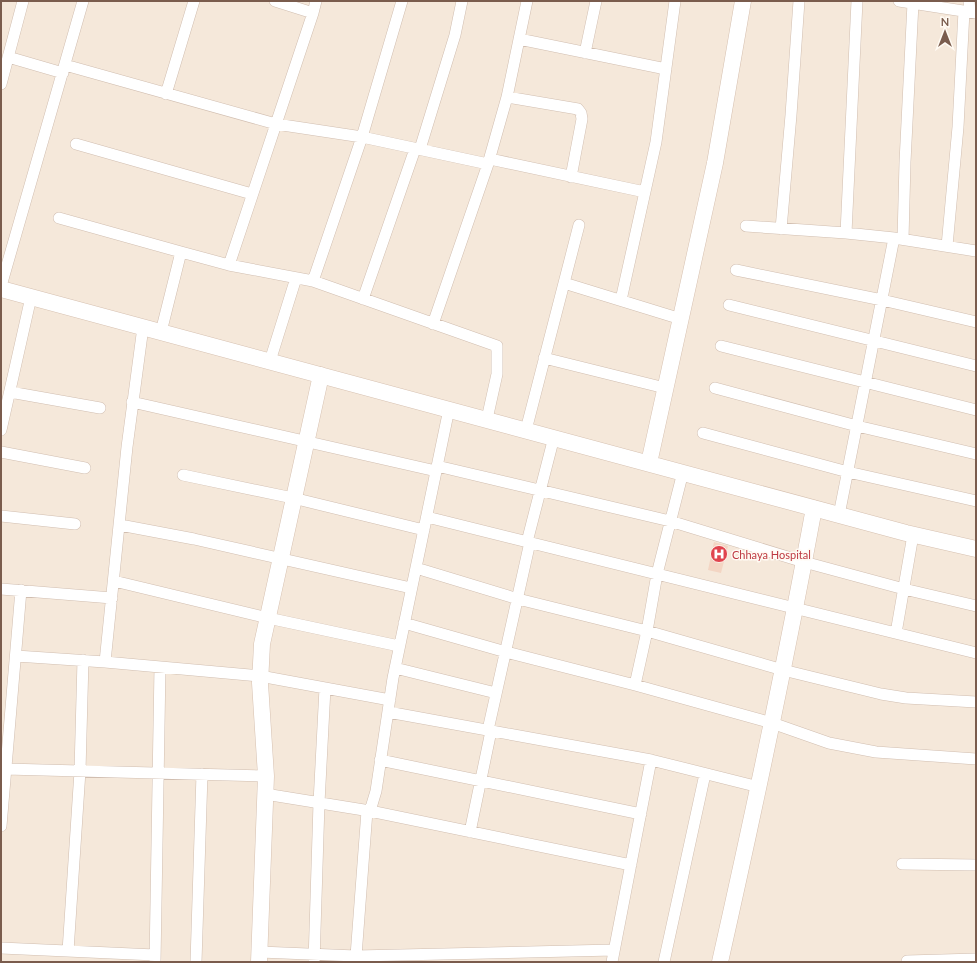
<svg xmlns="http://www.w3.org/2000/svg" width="977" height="963" font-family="Lato,sans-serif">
<rect width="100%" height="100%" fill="#fdf6ec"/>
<path fill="#f5e8da" d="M1 1H976V962H1Z"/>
<path fill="#f3d5c3" d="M714 542 728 546 721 573 708 570Z"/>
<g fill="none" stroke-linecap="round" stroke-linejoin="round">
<g stroke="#d1beb0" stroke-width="12">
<path id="street" d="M857 1 846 233 894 238 976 251
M899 1 976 13
M969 1 970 12
M313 13 316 1
M519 39 666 69
M585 53 596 1
M8 57 63 73
M65 65 276 124 362 137 488 164 433 324
M1 84 23 1
M166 94 194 1
M507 97 578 109 581 113 582 119 571 177
M76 144 252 194
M420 149 455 35 462 1
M490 159 645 192
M488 164 507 97 527 1
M59 218 181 252
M746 226 846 233
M781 229 791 115 799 1
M903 239 905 162 913 3
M947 246 958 127 964 11
M229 265 313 13 275 1
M736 270 882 300 976 322
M313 281 497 346V374L487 419
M564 283 681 319
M1 286 83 1
M363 299 415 149
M621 300 656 142 675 1
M729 305 976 366
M161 332 181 252 229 265 313 281 362 137 402 1
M721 346 976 410
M544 358 665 388
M270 361 296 278
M715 388 857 426 976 454
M10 392 100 408
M132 402 436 471
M1 430 31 297
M526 430 579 225
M703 433 848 472 976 501
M1 452 85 468
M437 466 670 521 804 562 904 589 976 606
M183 475 293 498 424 530
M839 515 894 238
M1 516 75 524
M427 517 976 653
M120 525 194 539 411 588
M527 542 554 437
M416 568 518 599 647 631 783 670 881 694 906 698 976 702
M114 581 268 618 399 646
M1 589 112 598
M404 623 506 652 635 685 772 723 829 743 876 752 976 759
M896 633 913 535
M16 656 105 662 260 676 390 700
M105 662 127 447 143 327
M395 668 496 693
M635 685 647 631 657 574 683 472
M388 712 651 760 759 787
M488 730 530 542
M380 760 641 814
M6 769 266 776
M265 794 370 811 631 865
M370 811 376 791 393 678 449 409
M1 826 21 590
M470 832 491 731
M902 864 976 865
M1 948 155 955
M68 951 80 771 83 660
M260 952 356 956 614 950
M356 956 367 811
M907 961 976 959
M155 962 160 667
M196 962 202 774
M314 962 319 803 325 688
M612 962 651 760
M664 962 705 774"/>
</g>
<g stroke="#d6c0b0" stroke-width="17">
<path id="secondary" d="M1 289 906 533 976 549
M649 463 715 163 743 1
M259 962 266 776 260 683 262 644 321 375
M720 962C754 811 786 660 814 508"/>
</g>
<use href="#street" stroke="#fff" stroke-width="11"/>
<use href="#secondary" stroke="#fff" stroke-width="16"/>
</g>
<defs>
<g id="hospital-disc" transform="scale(0.9)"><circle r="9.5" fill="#e0444e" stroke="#fffaf3"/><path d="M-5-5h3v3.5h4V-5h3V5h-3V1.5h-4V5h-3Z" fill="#fff"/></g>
</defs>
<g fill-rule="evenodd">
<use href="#hospital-disc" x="719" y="554"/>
</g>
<g text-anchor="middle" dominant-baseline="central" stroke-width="3" stroke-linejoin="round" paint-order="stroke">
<g font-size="11" fill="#be3a42" stroke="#fffaf3" text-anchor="start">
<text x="732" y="554">Chhaya Hospital</text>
</g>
</g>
<rect width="977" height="963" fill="none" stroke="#7a5c4d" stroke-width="4"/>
<g transform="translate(945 32)" stroke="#fffaf3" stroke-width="3" paint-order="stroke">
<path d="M0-3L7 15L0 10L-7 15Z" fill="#7a5c4d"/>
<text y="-6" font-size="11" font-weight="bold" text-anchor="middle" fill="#7a5c4d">N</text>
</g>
</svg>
